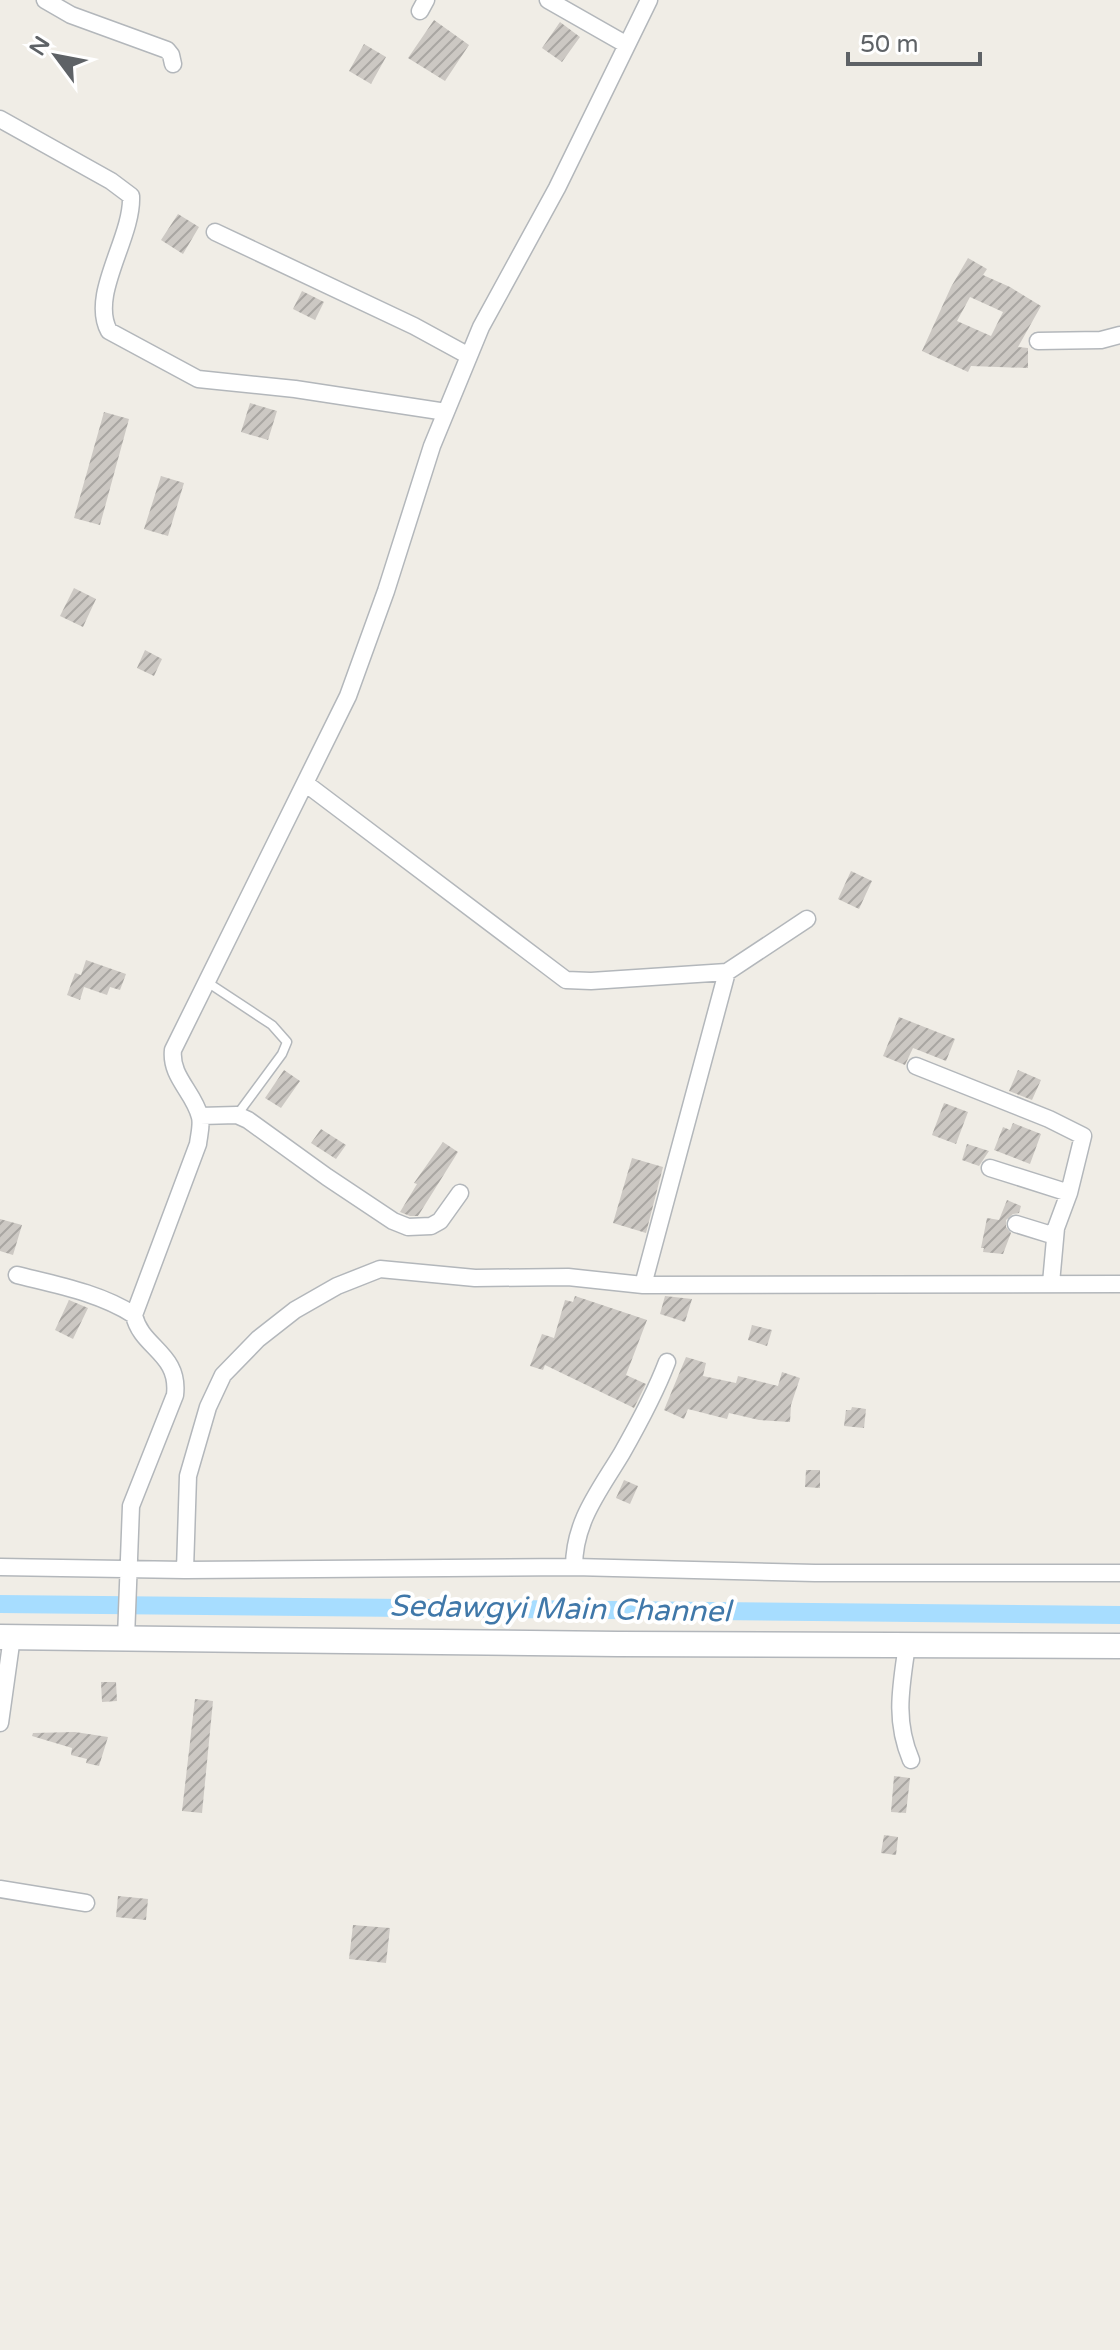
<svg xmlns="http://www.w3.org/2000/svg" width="1120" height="2350" font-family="'Varela Round',sans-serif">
<defs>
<pattern id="building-hatch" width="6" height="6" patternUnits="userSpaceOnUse" patternTransform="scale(2)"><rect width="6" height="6" fill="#ccc8c3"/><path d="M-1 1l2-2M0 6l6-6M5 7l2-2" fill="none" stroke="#a9a6a2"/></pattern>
</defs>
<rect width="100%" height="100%" fill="#f0ede6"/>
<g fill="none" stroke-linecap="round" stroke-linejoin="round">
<path stroke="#a7ddff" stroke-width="18" d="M0 1604 1120 1615"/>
</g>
<path fill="url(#building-hatch)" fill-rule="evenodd" d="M434 20 469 45 445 81 408 58Z
M560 22 580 37 562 62 542 48Z
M364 44 386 57 371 84 349 71Z
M178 214 199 227 183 254 161 240Z
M968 258 987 269 983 275 1010 287 1041 306 1018 347 1028 348V368L971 366 968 372 922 351 951 287ZM970 297 1003 312 991 336 957 321Z
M302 291 324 302 315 320 293 309Z
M250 403 277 411 268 440 241 432Z
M104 412 129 419 100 525 74 518Z
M161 476 184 483 168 536 144 529Z
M74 588 96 599 83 627 60 616Z
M145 650 162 659 154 676 137 668Z
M851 871 872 881 859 909 838 899Z
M86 960 126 974 120 990 110 987 107 995 84 987 80 1000 67 995 75 973 81 975Z
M899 1017 955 1039 946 1061 913 1048 905 1065 883 1056Z
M284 1070 300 1081 281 1108 265 1098Z
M1018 1070 1041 1080 1032 1100 1009 1091Z
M944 1103 968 1112 956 1144 932 1135Z
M1013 1123 1041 1134 1030 1164 994 1150 1003 1127 1010 1130Z
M321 1129 346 1145 336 1159 311 1143Z
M443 1142 458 1152 418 1216H410L400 1212 417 1184 414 1183Z
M967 1144 989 1151 979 1166 962 1160Z
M632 1158 663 1167 646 1233 613 1223Z
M1007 1200 1021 1206 1019 1213 1013 1214 1006 1220V1227L1011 1233 1003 1254 983 1252 984 1248H981L987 1218 999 1220Z
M0 1219 22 1225 13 1255 0 1251Z
M575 1296 647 1320 626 1375 646 1384 634 1408 545 1365 543 1370 530 1366 542 1334 554 1338 565 1300 573 1302Z
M665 1296 692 1299 685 1322 660 1314Z
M69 1300 88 1308 73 1339 55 1330Z
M752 1325 772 1330 767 1346 748 1340Z
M686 1357 706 1363 703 1376 736 1383 738 1376 778 1386 782 1372 800 1378 791 1405 790 1422 759 1420 729 1413 727 1419 688 1409 684 1419 664 1410Z
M852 1407 866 1409 864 1428 844 1426 846 1410H851Z
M806 1470H820V1488L805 1487Z
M624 1480 638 1486 630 1504 616 1498Z
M101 1682H116L117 1701 102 1702Z
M195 1699 213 1701 202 1813 182 1811Z
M75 1732 108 1737 99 1766 86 1763 87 1759 71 1755 72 1748 32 1736 33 1733Z
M894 1776 910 1778 906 1813 891 1812Z
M884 1835 898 1837 896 1855 881 1853Z
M118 1896 148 1899 146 1920 116 1917Z
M353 1925 390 1928 386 1963 349 1959Z"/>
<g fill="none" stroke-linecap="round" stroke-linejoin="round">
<g stroke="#b3b7bb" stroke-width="11">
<path id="lane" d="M207 982 272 1025 287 1042 282 1054 237 1115"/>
</g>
<g stroke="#b3b7bb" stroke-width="19">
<path id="street" d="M45 0 71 15 167 50 171 55 173 64
M548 0 627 45
M420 11 426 0
M0 119 111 181 131 196C133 238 89 294 109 331L198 379 295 389 446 412
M215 232 414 326 469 356
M1038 341 1101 340 1120 335
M305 783 566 980 591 981 727 972 643 1285
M727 972 807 919
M916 1066 1049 1119 1083 1136 1069 1193 1056 1228 1051 1283
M200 1116 237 1115 248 1120 327 1177 393 1221 408 1227 431 1226 440 1221 460 1193
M990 1168 1069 1193
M1016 1224 1055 1236
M17 1275C57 1285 100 1293 134 1315
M0 1567 185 1570 574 1567 815 1573H1120
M574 1567C574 1521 600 1490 622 1453 639 1423 655 1394 667 1362
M185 1570 188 1476 208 1407 223 1375 258 1339 295 1310 337 1286 380 1269 475 1278 568 1277 643 1285 1120 1284
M126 1638 131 1506 175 1395C180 1353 141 1348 134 1315L198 1144C199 1135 202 1125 200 1117 194 1092 170 1077 173 1050L348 696 386 591 432 446 481 327 557 188 649 0
M907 1645C901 1687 894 1720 911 1760
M0 1723 12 1637
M0 1889 86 1903"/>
</g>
<g stroke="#b2b6bb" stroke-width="27">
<path id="secondary" d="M0 1637 618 1644 1120 1646"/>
</g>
<use href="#lane" stroke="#fff" stroke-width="8"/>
<use href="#street" stroke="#fff" stroke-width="16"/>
<use href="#secondary" stroke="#fff" stroke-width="24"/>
</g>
<g text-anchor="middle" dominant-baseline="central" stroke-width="8" stroke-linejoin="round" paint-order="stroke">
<g font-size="30" font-style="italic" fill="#4078a9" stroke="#fff">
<text transform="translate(560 1609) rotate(1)">Sedawgyi Main Channel</text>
</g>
</g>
<g transform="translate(56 56) rotate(302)" stroke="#ffffff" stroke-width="6" paint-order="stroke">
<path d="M0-6L14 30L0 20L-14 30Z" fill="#5e6266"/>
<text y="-12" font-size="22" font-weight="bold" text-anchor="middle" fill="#5e6266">N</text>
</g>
<path d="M848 52v12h132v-12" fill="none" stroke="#5e6266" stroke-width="4"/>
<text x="860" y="52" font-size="24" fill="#5e6266" stroke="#ffffff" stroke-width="6" paint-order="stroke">50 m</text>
</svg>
